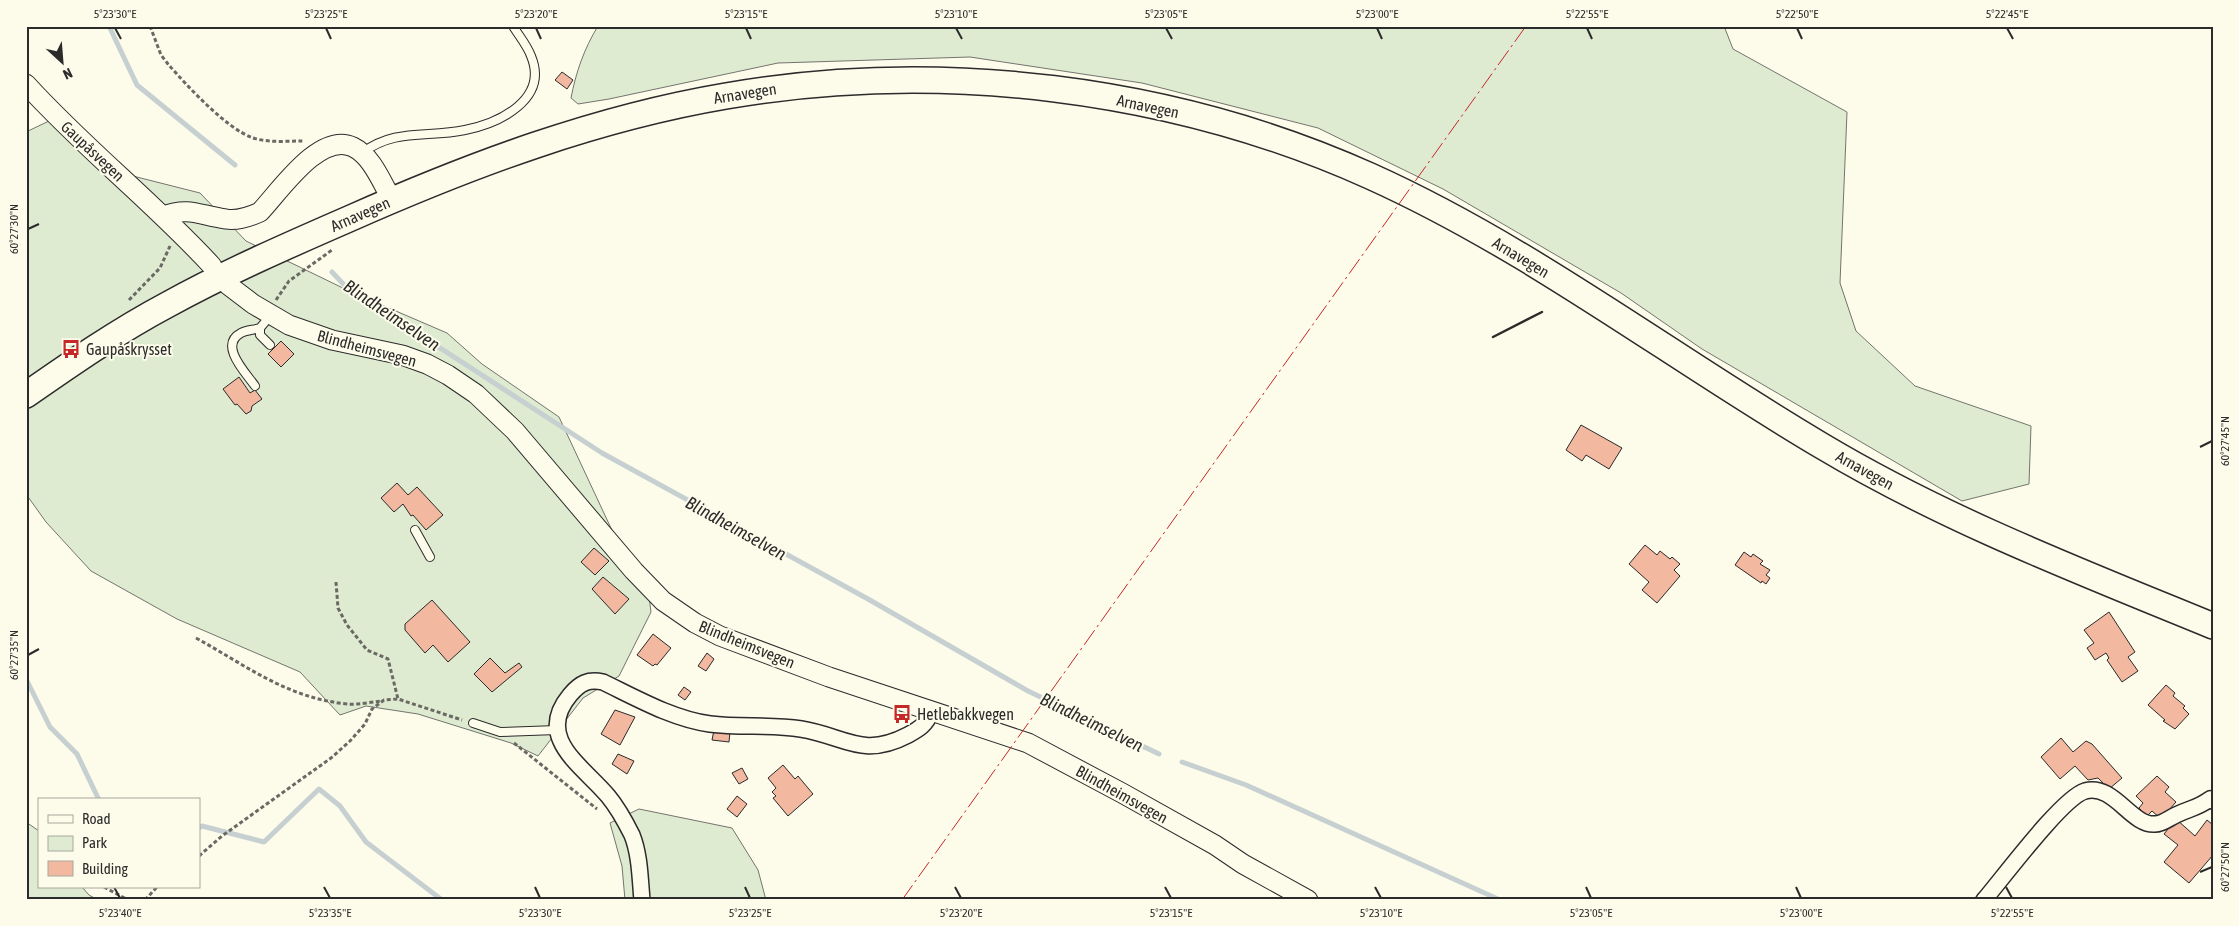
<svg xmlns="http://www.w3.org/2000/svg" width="2239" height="926" font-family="'Asap Condensed',sans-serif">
<rect width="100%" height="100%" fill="#fdfbea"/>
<path fill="#deebd1" stroke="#74746e" d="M598 26H1724L1733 49 1847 112 1840 283 1856 331 1915 386 2031 426 2029 484 1962 501 1702 349 1621 293 1443 189 1318 128 1142 83 970 57 778 63 609 99 578 104 571 98C576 72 584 49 598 26Z
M49 121 117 172 200 193 246 241 347 290 447 333 482 364 559 417 617 541 646 573 651 612 619 676 583 698 538 756 511 743 418 714 366 706 340 715 300 672 177 619 91 571 46 522 26 494V132Z
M639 809 732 828 758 870 766 900H625L622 866 610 823Z
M26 822 39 831V887H82L89 895 98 900H26Z"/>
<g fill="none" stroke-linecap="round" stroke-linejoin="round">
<path stroke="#c7d0d0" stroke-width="5" d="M109 26 137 85 235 165
M332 272 346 287 602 453 868 599 1028 691 1159 754
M26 679 50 727 77 754 99 800
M1182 762 1246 785 1500 900
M199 828 202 826 264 842 319 789 340 806 366 842 442 900"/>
</g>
<path fill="#f2b8a0" stroke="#2b2b2b" d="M562 72 573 80 567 89 555 80Z
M281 341 294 354 281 367 268 354Z
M239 377 250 393 255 390 262 399 252 406 251 411 246 414 237 404 235 405 223 389Z
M1581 425 1622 448 1609 469 1586 455 1582 461 1566 450Z
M397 483 408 495 417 487 443 515 426 530 413 515 411 516 403 504 394 512 381 498Z
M1645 545 1657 555 1660 551 1670 559 1672 557 1680 564 1674 570 1680 576 1657 603 1642 590 1649 582 1629 564Z
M594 548 609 561 595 575 581 562Z
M1744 552 1751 557 1753 554 1763 561 1760 564 1770 570 1766 575 1770 578 1766 584 1762 581 1761 583 1735 565Z
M603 577 629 599 615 614 592 589Z
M432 600 470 642 448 662 433 645 425 653 405 630V624Z
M2109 612 2135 652 2128 657 2138 671 2122 682 2107 660 2109 658 2106 653 2095 660 2087 648 2094 643 2084 630Z
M653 634 671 648 657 665 655 664 653 666 637 655Z
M707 653 714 659 706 671 698 666Z
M490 658 505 673 519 663 522 667 492 692 474 674Z
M2166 685 2175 693 2173 696 2185 706 2183 708 2189 714 2175 729 2163 721 2165 720 2148 705Z
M684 687 691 692 685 700 678 695Z
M615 710 635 717 620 745 601 734Z
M714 730 730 732 729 742 712 740Z
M2061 738 2073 752 2086 741 2092 744 2122 778 2109 789 2098 778 2088 780 2075 766 2060 779 2041 757Z
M618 754 634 761 627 774 612 764Z
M783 765 795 779 798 776 813 794 788 816 773 798 776 796 772 792 776 788 768 778Z
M742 768 748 779 739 784 732 773Z
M2157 776 2169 787 2165 792 2176 802 2161 819 2152 811 2147 816 2139 808 2143 803 2136 796Z
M737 796 747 804 737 817 727 809Z
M2176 819 2195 836 2207 820 2213 825V855L2189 883 2164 862 2178 845 2164 834Z"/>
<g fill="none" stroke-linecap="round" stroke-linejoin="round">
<g stroke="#2b2b2b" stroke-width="10">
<path id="service" d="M362 153C395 128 427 138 465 130 500 123 549 99 531 56 527 45 519 36 513 26
M270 345 260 335V328L271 315
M255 386C246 373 218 345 241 333 246 330 254 330 260 328
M415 530 430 557
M473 723 500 732 557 730"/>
</g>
<g stroke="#2b2b2b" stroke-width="18">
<path id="minor" d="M642 900C640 879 640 855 632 835 625 821 618 808 608 796 583 766 534 738 570 695 580 683 588 679 603 682 636 698 673 719 710 724 740 728 771 724 801 729 845 736 862 759 908 735 919 729 926 725 931 712
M1984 900C2003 878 2062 798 2085 791 2114 783 2131 826 2155 824 2163 824 2169 818 2176 815 2190 808 2196 809 2210 799L2213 801"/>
</g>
<g stroke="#2b2b2b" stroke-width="21">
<path id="tertiary" d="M26 84C84 148 153 202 212 266
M164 216C189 206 201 216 226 219 238 221 249 217 260 212 280 191 320 131 353 147 372 156 382 183 392 200
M228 285 253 304 289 325 332 340 402 355 427 364 448 375 476 394 515 431 634 571 663 601 695 623 720 636 829 677 1028 743 1122 793 1215 845 1243 864 1308 900"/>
</g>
<g stroke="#2b2b2b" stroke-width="28">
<path id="trunk" d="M26 395C72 363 118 331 167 305 227 272 289 245 351 218 471 165 596 118 726 96 939 59 1172 87 1370 176 1530 248 1671 357 1822 446 1946 520 2079 571 2213 626"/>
</g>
<path stroke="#6a6964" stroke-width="3" stroke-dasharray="4 2.5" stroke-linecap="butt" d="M150 26 161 55 168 64C187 86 227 129 253 138 269 143 288 141 304 141
M129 300 160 268 170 246
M276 300 289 281 332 250
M336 582 338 608 347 625 367 650 388 659 398 699
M196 638C247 666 287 698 347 704 358 705 371 702 382 701
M514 743 597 809
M199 856 222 836 331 758 350 741 365 724 372 709 384 700 398 699 462 720
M104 887 128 900
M145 900 157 887"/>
<use href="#service" stroke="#fdfbea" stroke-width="8"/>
<use href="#minor" stroke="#fdfbea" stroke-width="15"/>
<use href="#tertiary" stroke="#fdfbea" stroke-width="19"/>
<use href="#trunk" stroke="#fdfbea" stroke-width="25"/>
<path stroke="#2b2b2b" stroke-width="2.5" d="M1493 337 1542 312"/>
<path stroke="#c62828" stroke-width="1" stroke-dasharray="18 4 2.5 4" stroke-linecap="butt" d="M902 900 1526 26"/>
</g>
<path fill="none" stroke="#2b2b2b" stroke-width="2" d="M115 28 121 39M326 28 331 39M536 28 541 39M746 28 751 39M956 28 962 39M1166 28 1172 39M1377 28 1382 39M1587 28 1592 39M1797 28 1802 39M2007 28 2013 39M28 229 39 224M2200 447 2212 441M28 655 39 649M2200 872 2212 867M114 887 120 898M324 887 330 898M535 887 540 898M745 887 750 898M955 887 961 898M1165 887 1171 898M1375 887 1381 898M1586 887 1591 898M1796 887 1801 898M2006 887 2012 898"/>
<defs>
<g id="bus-bare" transform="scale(1.5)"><path d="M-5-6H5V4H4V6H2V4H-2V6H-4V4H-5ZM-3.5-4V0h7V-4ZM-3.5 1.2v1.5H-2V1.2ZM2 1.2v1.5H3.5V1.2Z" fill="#c62828" stroke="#fdfbea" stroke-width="2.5" paint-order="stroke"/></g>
</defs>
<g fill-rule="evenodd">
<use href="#bus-bare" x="71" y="349"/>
<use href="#bus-bare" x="902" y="714"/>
</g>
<g text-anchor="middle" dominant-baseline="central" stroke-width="4" stroke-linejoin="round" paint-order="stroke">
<g font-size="16" fill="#2b2b2b" stroke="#fdfbea">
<text transform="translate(745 93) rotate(-9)">Arnavegen</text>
<text transform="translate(1148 106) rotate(12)">Arnavegen</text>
<text transform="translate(93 151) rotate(43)">Gaupåsvegen</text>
<text transform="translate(360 214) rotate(-24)">Arnavegen</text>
<text transform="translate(1521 257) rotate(31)">Arnavegen</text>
<text transform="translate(367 348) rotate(15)">Blindheimsvegen</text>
<text transform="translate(1865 470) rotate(29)">Arnavegen</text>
<text transform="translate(747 644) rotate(22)">Blindheimsvegen</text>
<text transform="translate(1122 794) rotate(29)">Blindheimsvegen</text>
</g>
<g font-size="16" fill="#2b2b2b" stroke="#fdfbea" text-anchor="start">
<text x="86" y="349">Gaupåskrysset</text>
<text x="917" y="714">Hetlebakkvegen</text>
</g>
<g font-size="18" font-style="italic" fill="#2b2b2b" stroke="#fdfbea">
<text transform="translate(392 315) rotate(34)">Blindheimselven</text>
<text transform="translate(736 528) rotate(29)">Blindheimselven</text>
<text transform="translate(1092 722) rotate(26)">Blindheimselven</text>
</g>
</g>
<rect width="2239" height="926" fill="none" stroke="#fdfbea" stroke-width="55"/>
<rect x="38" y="798" width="162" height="90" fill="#fdfbea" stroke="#a9a89e"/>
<rect x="48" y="815" width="25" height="8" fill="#fdfbea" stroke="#a9a89e"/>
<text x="82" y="824" font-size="15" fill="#2b2b2b">Road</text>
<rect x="48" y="836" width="25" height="15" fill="#deebd1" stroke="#a9a89e"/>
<text x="82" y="848" font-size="15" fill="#2b2b2b">Park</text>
<rect x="48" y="861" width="25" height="15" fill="#f2b8a0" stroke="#a9a89e"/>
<text x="82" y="874" font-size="15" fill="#2b2b2b">Building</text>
<g transform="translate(62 62) rotate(154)" stroke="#fdfbea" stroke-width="4" paint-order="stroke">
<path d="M0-4L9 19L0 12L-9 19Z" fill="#2b2b2b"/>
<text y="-8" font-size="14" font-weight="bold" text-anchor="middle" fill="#2b2b2b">N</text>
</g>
<rect x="28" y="28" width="2184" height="870" fill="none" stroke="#2b2b2b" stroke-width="2"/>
<g font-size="12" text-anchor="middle" fill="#2b2b2b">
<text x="115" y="18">5°23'30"E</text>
<text x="326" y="18">5°23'25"E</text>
<text x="536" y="18">5°23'20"E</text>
<text x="746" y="18">5°23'15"E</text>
<text x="956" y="18">5°23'10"E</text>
<text x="1166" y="18">5°23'05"E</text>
<text x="1377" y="18">5°23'00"E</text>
<text x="1587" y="18">5°22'55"E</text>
<text x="1797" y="18">5°22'50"E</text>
<text x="2007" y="18">5°22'45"E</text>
<text transform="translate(14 229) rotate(-90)" y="4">60°27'30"N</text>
<text transform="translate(2225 441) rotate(-90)" y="4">60°27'45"N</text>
<text transform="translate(14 655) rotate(-90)" y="4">60°27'35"N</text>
<text transform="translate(2225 867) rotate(-90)" y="4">60°27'50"N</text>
<text x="120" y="917">5°23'40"E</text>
<text x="330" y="917">5°23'35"E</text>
<text x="540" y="917">5°23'30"E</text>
<text x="750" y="917">5°23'25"E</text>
<text x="961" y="917">5°23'20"E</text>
<text x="1171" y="917">5°23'15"E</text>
<text x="1381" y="917">5°23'10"E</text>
<text x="1591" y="917">5°23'05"E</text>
<text x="1801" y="917">5°23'00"E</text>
<text x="2012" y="917">5°22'55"E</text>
</g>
</svg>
